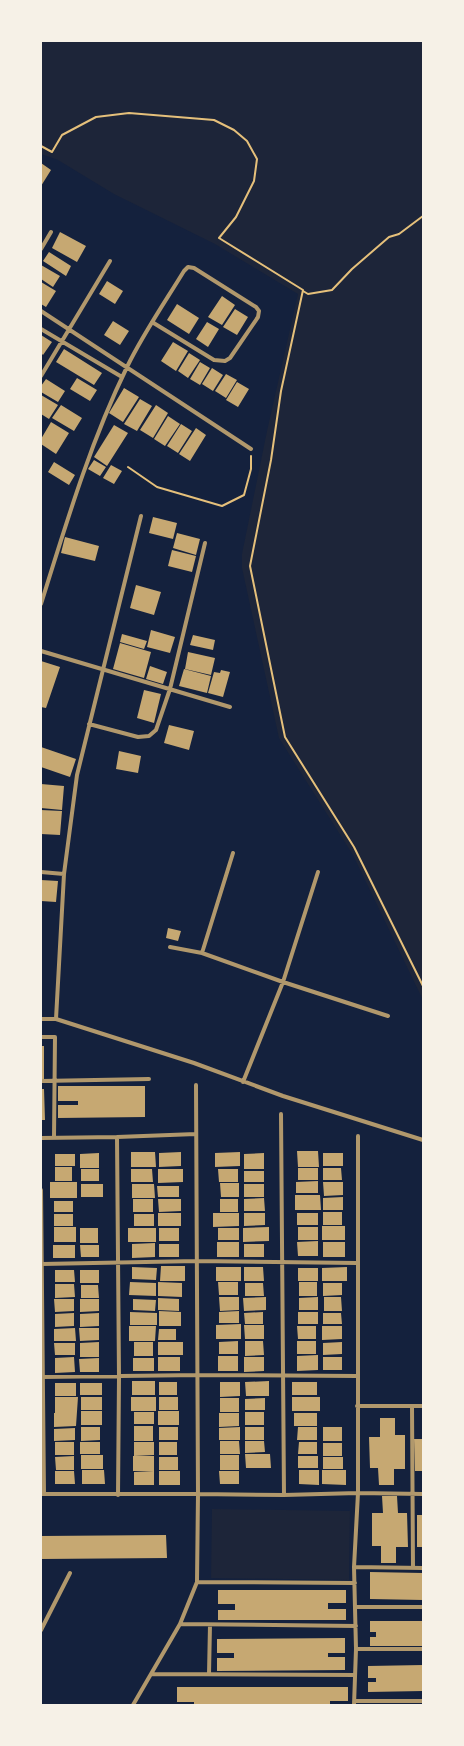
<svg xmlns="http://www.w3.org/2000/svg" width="464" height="1746" font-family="'Nunito Sans',sans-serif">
<rect width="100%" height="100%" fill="#14213d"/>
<path fill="#1d2539" d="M41 41H423V1000L353 855 279 738 242 568V554L267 431 298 294 215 244 114 194 58 160 41 154Z
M212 1509 350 1511 349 1580 211 1578Z"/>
<path fill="#c6a872" d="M41 163 51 170 41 186Z
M60 232 86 246 77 262 52 248Z
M49 252 71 266 66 276 43 261Z
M41 265 60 276 53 287 41 279Z
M107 281 123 291 115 304 99 294Z
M41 282 56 291 46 307 41 304Z
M222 296 235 305 222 325 208 317Z
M177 304 199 318 189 334 167 320Z
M235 309 248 317 237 335 223 327Z
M113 321 129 331 120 345 104 335Z
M207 322 219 329 208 347 196 339Z
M41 335 52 342 43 355 41 353Z
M173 342 188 351 176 371 161 361Z
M64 349 102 373 94 385 56 362Z
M189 353 200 360 188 378 178 371Z
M200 362 210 368 200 385 190 379Z
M212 368 223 375 213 391 202 384Z
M226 374 237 380 226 398 215 391Z
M77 378 97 390 90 401 70 389Z
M46 379 65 391 58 402 41 392V386Z
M237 382 249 389 238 407 226 400Z
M124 388 139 397 123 422 109 413Z
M41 395 58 405 49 419 41 414Z
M140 399 152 406 137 431 124 424Z
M61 405 82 418 74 431 52 418Z
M156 405 168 413 153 438 140 430Z
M168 416 180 424 165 446 154 439Z
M51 422 69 433 56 454 41 444V439Z
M181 424 192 431 178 453 167 446Z
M114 425 128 433 107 466 94 457Z
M196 428 206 435 190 461 179 454Z
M94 460 106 467 100 476 88 469Z
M54 462 75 475 69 485 48 472Z
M111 465 122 471 114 484 103 478Z
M153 517 177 523 173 539 149 533Z
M177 533 200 539 196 555 173 548Z
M65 537 99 546 95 561 61 553Z
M172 550 196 556 192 572 168 566Z
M136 585 161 592 154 615 130 608Z
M151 630 175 637 170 653 147 647Z
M122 634 147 641 144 649 120 642Z
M193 635 215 640 213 650 190 645Z
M120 643 151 652 144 678 113 669Z
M188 652 215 658 211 675 185 669Z
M41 661 60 667 46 708 41 707Z
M150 666 167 672 163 684 146 679Z
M184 669 211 676 207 693 179 686Z
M221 670 230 672 223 697 208 693 214 672 220 673Z
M144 690 161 694 154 723 137 718Z
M169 725 194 731 189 750 164 743Z
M41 747 76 759 70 777 41 767Z
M119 751 141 756 138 773 116 769Z
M41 784 64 786 62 810 41 808Z
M41 810 62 811 60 835 41 834Z
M41 880 58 881 56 902 41 901Z
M168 928 181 931 178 941 166 938Z
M41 1046H44V1079H41Z
M58 1086H145V1117L58 1118V1105H78V1101H58Z
M41 1089H44L45 1120H41Z
M297 1151H318L319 1167H298Z
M131 1152H155L156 1167H131Z
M181 1152V1166L159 1167V1153Z
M240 1152V1166L215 1167V1153Z
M99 1153V1168H80V1154Z
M264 1153V1169H244V1154Z
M323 1153H343V1166H323Z
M55 1154H75V1166H55Z
M55 1167H72V1181H55Z
M298 1168H318V1180H298Z
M323 1168H341L342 1180H323Z
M81 1169H99V1181H81Z
M131 1169H152L153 1182H131Z
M158 1169H183V1182L158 1183Z
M218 1169H238V1182H219Z
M244 1171H264V1182H244Z
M318 1181V1193H296V1182Z
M50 1182H77V1198H50Z
M323 1182H343V1195L324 1196Z
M220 1183H239V1197H221Z
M81 1184H103V1197H81Z
M132 1184H154L155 1198H132Z
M244 1184H264V1197H244Z
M157 1186H179V1197H158Z
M295 1195H320L321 1210H295Z
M343 1197V1210H323V1198Z
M264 1198 265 1211H244V1199Z
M133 1199H153V1212H133Z
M158 1199H181V1211L159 1212Z
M220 1199H238V1212H220Z
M54 1201H73V1212H54Z
M323 1212H342V1225H323Z
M158 1213H181V1226H158Z
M213 1213H239V1226L213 1227Z
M244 1213H265V1225L244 1226Z
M297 1213H318V1225H297Z
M54 1214H73V1226H54Z
M134 1214H154V1226H134Z
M322 1226H345V1240H322Z
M54 1227H76V1242H54Z
M269 1227V1241L243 1242V1228Z
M298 1227H318V1240H298Z
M80 1228H98V1243H80Z
M128 1228H156V1242H128Z
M159 1228H179V1241H159Z
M218 1228H239V1240H218Z
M318 1241V1256H298L297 1242Z
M217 1242H239V1257H217Z
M323 1242H345V1257H323Z
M155 1243V1257L132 1258V1244Z
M159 1244H179V1257H159Z
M244 1244H264V1257H244Z
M53 1245H75V1258H53Z
M80 1245H99V1257H81Z
M161 1266H185V1281H160Z
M132 1267 157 1268 156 1280 132 1279Z
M216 1267H241V1281H216Z
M244 1267H263L264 1281H244Z
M347 1267V1281H322V1268Z
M298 1268H318V1281H298Z
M55 1270H74L75 1282H55Z
M80 1270H99V1283H80Z
M130 1282 156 1283V1296L129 1295Z
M158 1282 182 1283V1297L158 1296Z
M218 1282H238V1295H219Z
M299 1282H317V1296H299Z
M245 1283H263L264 1296H245Z
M323 1283H342V1295L323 1296Z
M55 1284H74L75 1297 55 1298Z
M81 1285H98L99 1298H81Z
M219 1297H239V1310L220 1311Z
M266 1297V1310L244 1311 243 1298Z
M318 1297V1310H299V1298Z
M324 1297H341L342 1311H324Z
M158 1298 179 1299V1311L158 1310Z
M54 1299H74V1311L55 1312Z
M80 1299H99V1311L80 1312Z
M133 1299 156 1300 155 1311 133 1310Z
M159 1311 181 1312V1326H159Z
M239 1311V1323H219V1312Z
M130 1312 157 1313V1325H130Z
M263 1312V1324H245L244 1313Z
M298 1312H318V1324H298Z
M74 1313V1326L55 1327V1314Z
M99 1313V1326L80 1327V1314Z
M323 1313H341L342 1324H323Z
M241 1324V1339H216V1325Z
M244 1325H264V1339H245Z
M129 1326H156L155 1341H129Z
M297 1326H316V1339H298Z
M322 1326H342V1339L322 1340Z
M75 1328 76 1341H54V1329Z
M79 1328H99V1340L80 1341Z
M159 1329H176V1340H158Z
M238 1341V1354H219V1342Z
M245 1341H263L264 1355 245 1356Z
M297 1341H316V1354H297Z
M99 1342V1357H80V1343Z
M134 1342H153V1356H134Z
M158 1342H183V1355H158Z
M342 1342V1354L323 1355V1343Z
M54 1343H75V1355H55Z
M318 1355V1370L297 1371V1356Z
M218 1356H238V1371H218Z
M74 1357 75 1372 55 1373V1358Z
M158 1357H180V1371H158Z
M244 1357H264V1371L244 1372Z
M323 1357H342V1370H323Z
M99 1358V1372H80L79 1359Z
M133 1358H154V1371H133Z
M132 1381H155V1395H132Z
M269 1381V1396H246L245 1382Z
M159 1382H177V1395H159Z
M220 1382H240V1396L220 1397Z
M292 1382H317V1395H292Z
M55 1383H76V1396H55Z
M80 1383H102V1395H80Z
M55 1397H78L76 1426 54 1427V1413H60H55Z
M81 1397H102V1410H81Z
M131 1397H156V1411H131Z
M159 1397H178V1410H159Z
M292 1397H320V1411H292Z
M220 1398H239V1412H220Z
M265 1398V1410H245V1399Z
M81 1411H102V1425H81Z
M158 1411H179V1425H158Z
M134 1412H154V1424H134Z
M245 1412H264V1425H245Z
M219 1413H239V1426L219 1427Z
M294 1413H317V1426H294Z
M380 1418H395V1435H405V1469H394V1485H379L378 1468H370L369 1437H380Z
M134 1426H153V1441H134Z
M81 1427H100V1440L81 1441Z
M159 1427H178V1440H159Z
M240 1427V1440H219V1428Z
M245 1427H264V1440H245Z
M298 1427H317V1440H297Z
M323 1427H342V1441H323Z
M75 1428V1440L54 1441V1429Z
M414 1439H423V1471H415Z
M220 1441H239L240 1454H220Z
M245 1441H264L265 1452 245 1453Z
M55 1442H74V1455H55Z
M80 1442H100V1454H80Z
M134 1442H154V1455L134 1456Z
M159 1442H177V1455H159Z
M299 1442H317V1454H298Z
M323 1443H342V1456H323Z
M245 1454H270L271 1468H246Z
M81 1455H103V1469H81Z
M220 1455H239V1470H220Z
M74 1456V1470H56L55 1457Z
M133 1456H154V1471H133Z
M298 1456H318V1468H298Z
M159 1457H178V1470H159Z
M323 1457H343V1469H323Z
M82 1470H104L105 1484H82Z
M299 1470H319V1485L299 1484Z
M322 1470H346V1485L322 1484Z
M55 1471H74L75 1484H55Z
M154 1471V1485H134V1472Z
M159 1471H180V1485H159Z
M219 1471H239V1484H220Z
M382 1496H397L398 1513H407L408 1547H396V1563H381V1546H372V1513H383Z
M417 1515H423V1547H417Z
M166 1535 167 1558 41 1559V1536Z
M370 1572 423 1573V1600L370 1599Z
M218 1590H346V1603H328V1609H346V1620H218V1610H235V1604H218Z
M370 1621H423V1646H370V1637H376V1632H370Z
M345 1638V1653H328V1657H345V1670L217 1671V1658H234V1653H217V1639Z
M423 1665V1691L368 1692V1682H376V1678H368V1666Z
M177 1687H348V1701H330V1705H194V1702H177Z"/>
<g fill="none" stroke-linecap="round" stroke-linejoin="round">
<path stroke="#e5c07b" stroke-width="2" d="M41 146 52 152 62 135 96 117 129 113 214 120 234 130 247 141 257 159 254 181 236 217 219 238 303 290 281 391 271 460 250 566 285 737 354 847 423 986
M303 291 308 294 332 290 352 269 389 237 399 234 423 216
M128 467 157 487 222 506 244 495 251 469V456"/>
<path stroke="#b1986c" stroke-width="4" d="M41 249 51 232
M41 311 251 449
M41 329 122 377
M41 376 110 261
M41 604C66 524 90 443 127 367 143 334 165 302 184 271L188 267 194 268 256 307 259 311 258 317 230 358 225 361 214 360 152 322
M41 651 230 707
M89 724 138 737 149 736 156 730 170 689 205 543
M41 872 64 874
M170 947 202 953 283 982 388 1016
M202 953 233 853
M41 1019H56L194 1063 283 1096 423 1140
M56 1019 64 874 77 775 141 516
M41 1037H55L54 1137
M41 1081 149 1079
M243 1082 283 982 318 872
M281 1114 284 1495
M358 1136V1493L423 1494
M117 1137 196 1134
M41 1138 117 1137 119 1377 118 1495
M41 1190 44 1494H41
M42 1264 197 1261 357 1263
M42 1377 199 1375 357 1376
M357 1406H423
M412 1406 413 1568
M44 1494H198L196 1085
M354 1567 423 1568
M197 1582 355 1583
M355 1607H423
M180 1624 356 1626
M41 1630 70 1573
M356 1649H423
M151 1674 355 1675
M209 1674 210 1625
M354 1701H423
M133 1705 180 1624 197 1582 198 1494 284 1495 358 1493 354 1567 356 1649 354 1705"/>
</g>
<rect width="464" height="1746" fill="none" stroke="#f6f1e7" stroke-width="84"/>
</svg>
